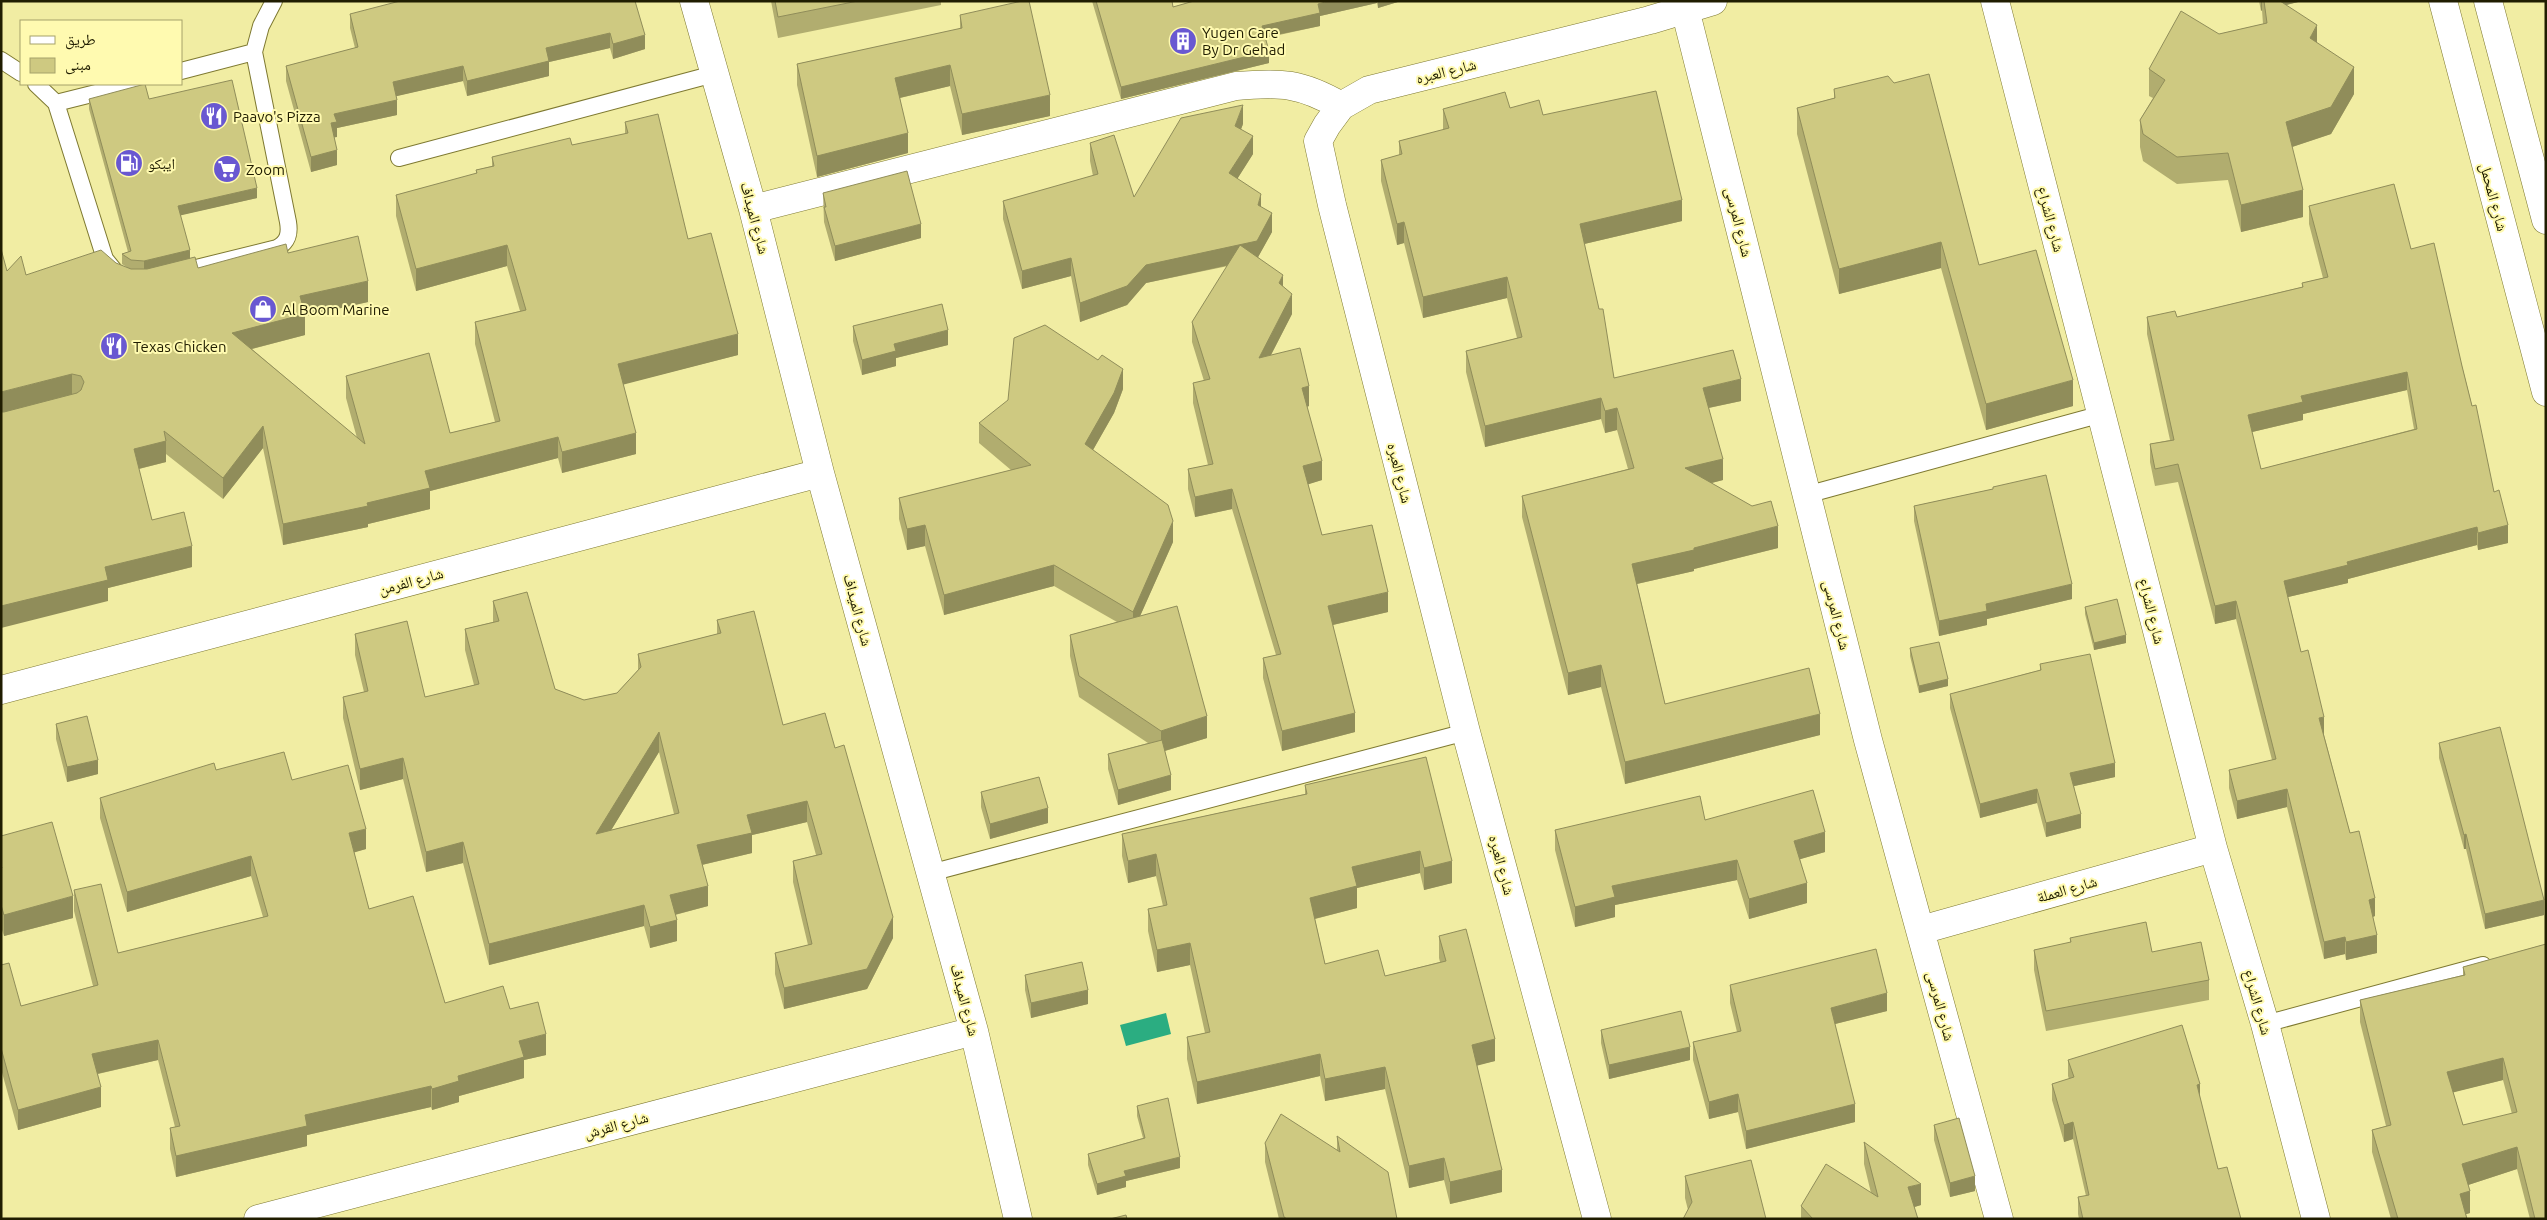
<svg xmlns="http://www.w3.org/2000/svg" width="2547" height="1220" font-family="Ubuntu,'Noto Naskh Arabic',sans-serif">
<rect width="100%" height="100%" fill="#f1eda3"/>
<path fill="#2bad81" d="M1166 1013 1171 1034 1126 1046 1120 1025Z"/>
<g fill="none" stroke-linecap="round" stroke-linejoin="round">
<g stroke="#7e7931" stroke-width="18">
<path id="service" d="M1 60 21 73
M181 71 254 52
M36 84 56 103 105 259 114 270
M56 103 132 84
M399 158 714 74
M176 273 277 248C288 242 290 234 288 222L254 52 261 26 274 1
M1806 495 2102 414
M930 873 1466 732
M2265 1024 2483 965"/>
</g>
<g stroke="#7e7931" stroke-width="29">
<path id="minor" d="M694 1 753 209 820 473 974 1031 1018 1219
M1995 1 2213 848 2265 1024 2316 1219
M1685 9 1868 740 1999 1219
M753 209 1236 86C1281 82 1301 83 1341 106
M1 690 820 473
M1921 930 2213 848
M258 1219 974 1031
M1597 1219 1466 732 1332 205 1318 141 1327 125 1341 106 1369 90 1650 20 1713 1"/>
</g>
<g stroke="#7e7931" stroke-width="29">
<path id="tertiary" d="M2443 1 2546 392
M2488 1 2546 220"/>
</g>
<use href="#service" stroke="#fff" stroke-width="16"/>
<use href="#minor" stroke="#fff" stroke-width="28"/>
<use href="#tertiary" stroke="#fff" stroke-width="28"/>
</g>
<path fill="#b1ad6f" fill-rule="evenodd" d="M635 1 645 49 613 59 610 48 549 62V76L467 96 463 81 396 96 397 115 337 128V137H334L337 165 311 172 286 81V66L355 48 350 28V14Z
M771 1H941V5L778 38Z
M1092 1H1172L1173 7 1194 1H1401L1378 8 1377 3 1320 16V26L1265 38 1269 63 1121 99Z
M2259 1H2302L2286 5 2317 43 2354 94 2331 134 2292 147 2303 217 2241 232 2228 180 2177 184 2143 161 2140 147V120L2153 98 2149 96V69L2219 34 2263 24 2262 10 2261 11Z
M960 15 1050 116 962 135 950 86 900 98 908 153 817 177 797 85V64L960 29Z
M1834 89 1979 265 2073 406 1986 430 1941 268 1839 294 1797 134V108L1834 98Z
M89 99H149L257 198 180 215 190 259 198 268 288 253 368 302 305 316V335L252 349 357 438 346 398V376L450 433 495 422 475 344V322L520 311 507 266 416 291 396 216V195L476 174V170L492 166V157L572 145 625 134V122L688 239 738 355 623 384 636 454 562 473 558 458 430 491V509L368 524V527L283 545 263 448 223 499 166 454V462L139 469 152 520 192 567 108 588V601L7 271 26 275 116 263 128 268 122 264V254L128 252 89 109Z
M1510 108 1543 115 1682 221 1584 244 1614 378 1741 401 1709 408 1723 480 1711 483 1778 548 1694 569V571L1637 584 1665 704 1820 735 1625 784 1601 687 1568 695 1522 517V496L1628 469 1617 430 1605 433 1601 419 1485 447 1466 372V351L1517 338 1507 298 1423 318 1404 243 1397 245 1381 181V160L1399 155V141L1443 130V109Z
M1243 124 1241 129 1253 154 1237 179 1261 207 1272 232 1258 257 1283 287 1292 314 1271 355 1309 406 1307 407 1322 480 1308 484 1322 535 1388 612 1333 625 1355 732 1282 751 1263 678V658L1276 655 1232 509 1195 517 1188 489V469L1208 465 1193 403V383L1204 381 1192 342V322L1228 266 1146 283 1127 305 1080 322 1071 276 1022 289 1003 219V201L1093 176 1090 161V143L1134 197Z
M823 193 921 238 835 261 824 222Z
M2309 206 2411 249 2462 366 2494 492 2508 543 2478 550 2477 545 2348 579V583L2288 597 2301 652 2324 735 2350 833 2375 916 2373 917 2377 953 2346 960 2345 954 2324 959 2287 807 2237 819 2229 788V770L2272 760 2236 619 2215 624 2178 482 2155 486 2150 462V444L2170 440 2147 334V317H2177L2302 287V283L2323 278 2309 224ZM2407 390 2414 429 2261 469 2252 432 2303 420V414Z
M853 326 948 345 896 358V366L862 375 853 341Z
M1123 389 1114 413 1093 450 1173 542 1140 616 1207 738 1165 751 1171 790 1118 805 1108 769V754L1148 743 1079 697 1070 656V635L1117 622 1054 586 944 615 925 546 907 550 899 519V498L1011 470 979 443V423Z
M1993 487 2072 599 1987 619V625L1939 636 1914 521V506L1993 489Z
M493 601 555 689 584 700 617 693 638 670V654L717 634V620L783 725 835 748 893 938 867 989 784 1009 775 974V953L808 945 793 882V861L816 855 807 822 752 835V853L702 865 708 906 675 915 677 941 650 948 644 926 489 965 463 863 426 872 403 779 360 790 343 718V697L364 692 355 655V634L425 697 474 685 465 650V629L493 622ZM659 752 674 814 611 830Z
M2085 607 2126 643 2094 650 2085 614Z
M1910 648 1948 686 1919 693 1910 656Z
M2040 664 2115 777 2074 786 2081 828 2046 837 2037 803 1980 818 1950 708V694L2040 670Z
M56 724 98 774 67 782 56 739Z
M2439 743 2544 915 2485 929 2466 849H2464L2439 758Z
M1426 757 1452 883 1424 890 1420 873 1357 888V908L1315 919 1325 964 1385 976 1440 962 1439 958V936L1495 1061 1477 1065 1502 1192 1450 1204 1444 1180 1409 1188 1385 1089 1325 1101 1320 1076 1197 1104 1187 1059V1037L1205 1033 1190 965 1157 972 1148 931V909L1163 906 1156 876 1128 883 1122 856V834L1305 794V785Z
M216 770 292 780 366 849 354 852 369 909 445 1003 510 1009 546 1055 524 1060V1078L459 1096V1102L432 1110 431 1107 307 1135V1146L176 1177 170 1149V1128L175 1127 158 1060 98 1074 101 1107 18 1130 1 1069V965L21 1006 93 986 74 911V890L118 953 263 917 251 876 127 912 100 818V798Z
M981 792 1048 823 990 839 981 807Z
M1705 820 1825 852 1800 859 1807 903 1749 919 1737 880 1615 905V917L1575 927 1555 850V830Z
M1 836 73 918 4 936 1 927Z
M2070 938 2152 952 2209 980V1000L2046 1031 2034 970V950L2070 943Z
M2546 944V1219H2530L2517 1169 2468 1185 2470 1213 2466 1214 2467 1219H2391L2372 1152V1130L2386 1126 2360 1022V1000L2463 975V967ZM2503 1080 2512 1114 2463 1125 2453 1092Z
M1025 975 1088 1004 1031 1018 1025 990Z
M1730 985 1887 1011 1835 1024 1855 1122 1746 1149 1738 1112 1709 1119 1693 1060V1042L1737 1032 1730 1003Z
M1601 1030 1690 1060 1609 1079 1601 1043Z
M2068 1060 2200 1100 2218 1169 2241 1219H2079L2078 1214V1197L2086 1196 2073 1139 2064 1142 2052 1100V1084L2069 1079 2068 1076Z
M1137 1106 1180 1168 1126 1181V1187L1097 1195 1088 1165V1154L1143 1138 1137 1116Z
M1934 1125 1975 1191 1950 1197 1934 1140Z
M1337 1136 1397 1219H1279L1265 1162V1143L1337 1150Z
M1864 1142 1921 1205 1914 1207 1918 1219H1801V1206L1871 1193 1864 1164Z
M1685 1176 1766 1219 1688 1210 1685 1198Z"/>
<path fill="#908d5a" d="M1329 1H1377V3L1320 16V26L1262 38V26L1318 4Z
M1378 1H1401L1378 8Z
M2261 1H2262V10L2261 11Z
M2264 1H2302L2265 10Z
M2317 25V52L2310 38Z
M610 33V48L549 62V76L467 96V81L546 48Z
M645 35V49L613 59V44Z
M1269 51V63L1121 99V87Z
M950 65V86L895 99V78Z
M463 66V81L393 97V82Z
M2354 67V94L2331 134 2286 149V122Z
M1050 95V116L962 135V114Z
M397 100V115L337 128V137L331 138V123L334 114Z
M1243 105V124L1235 145V126Z
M908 133V153L817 177V156Z
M1253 136V154L1229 192V173Z
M337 150V165L311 172V157Z
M257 188V198L178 216V206Z
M2303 190V217L2241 232V205Z
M1261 194V213L1258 205Z
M1682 200V221L1580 245V224Z
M1272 213V232L1257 259 1146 283 1127 305 1080 322V303L1146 265Z
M1404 222V243L1397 245V224Z
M921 224V238L835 261V246Z
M1941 242V268L1839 294V269Z
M507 245V266L416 291V269Z
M190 250V259L144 271V261Z
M1071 258V276L1022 289V271Z
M1283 275V295L1279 283Z
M1507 277V298L1423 318V297Z
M368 281V302L305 316V335L232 354V333L300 296Z
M1292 294V314L1259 378V358Z
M948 330V345L896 358V366L862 375V360L894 344Z
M738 334V355L618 386V364Z
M1123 369V389L1114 413 1085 464V444Z
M2407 372V390L2303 414V420L2248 433V415L2301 396Z
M72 374V395L1 414V392Z
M1741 379V401L1703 409V388Z
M2073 380V406L1986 430V404Z
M1309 386V406L1302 408V388Z
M1601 398V419L1485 447V426Z
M1617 408V430L1605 433V411Z
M263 426V448L223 499V478Z
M636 433V454L562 473V452Z
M558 437V458L430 491V509L368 524V527L283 545V524L367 503 425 471Z
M166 441V462L134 470V449Z
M1723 459V480L1685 490V468Z
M1322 461V480L1303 486V466Z
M1232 489V509L1195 517V497Z
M1173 521V542L1133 632V612Z
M925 525V546L907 550V529Z
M2508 525V543L2478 550V533Z
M1778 526V548L1694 569V571L1632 585V564Z
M2477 527V545L2348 579V583L2284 598V581L2347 562Z
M192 546V567L108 588V601L1 628V606L105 567Z
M1054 565V586L944 615V595Z
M2072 584V599L1987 619V625L1939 636V621L1986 604Z
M1388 592V612L1328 626V606Z
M2236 601V619L2215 624V606Z
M2126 635V643L2094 650V643Z
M1601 665V687L1568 695V673Z
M1948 679V686L1919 693V686Z
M1355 713V732L1282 751V731Z
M1820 714V735L1625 784V762Z
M1207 716V738L1161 752V731Z
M2324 717V735L2319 736V718Z
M659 732V752L596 855V834Z
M403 758V779L360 790V769Z
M98 760V774L67 782V767Z
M2115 763V777L2070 787V773Z
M1171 775V790L1118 805V790Z
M2037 789V803L1980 818V804Z
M2287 789V807L2237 819V801Z
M807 801V822L752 835V853L697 866V845L747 815Z
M1048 808V823L990 839V824Z
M2081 814V828L2046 837V823Z
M366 829V849L349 854V833Z
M1825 832V852L1794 861V841Z
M2466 834V849H2464V835Z
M463 842V863L426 872V852Z
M1420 851V873L1357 888V908L1310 920V898L1352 867Z
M1156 854V876L1128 883V861Z
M251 856V876L127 912V892Z
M1737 860V880L1615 905V917L1575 927V907L1612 886Z
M1452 861V883L1424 890V868Z
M1807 883V903L1749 919V899Z
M708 886V906L670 916V895Z
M73 896V918L4 936V915Z
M2375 898V916L2369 918V900Z
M2544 900V915L2485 929V914Z
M644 905V926L489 965V944Z
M893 917V938L867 989 784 1009V988Z
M677 920V941L650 948V927Z
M2377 935V953L2346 960V942Z
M2345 937V954L2324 959V942Z
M1190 943V965L1157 972V950Z
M1088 990V1004L1031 1018V1003Z
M1887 993V1011L1831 1025V1008Z
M546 1034V1055L524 1060V1078L459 1096V1102L432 1110V1089L458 1076 519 1041Z
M1495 1039V1061L1472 1067V1045Z
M158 1040V1060L92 1075V1054Z
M1690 1047V1060L1609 1079V1065Z
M1320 1054V1076L1197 1104V1082Z
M2503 1058V1080L2447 1094V1072Z
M1385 1067V1089L1325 1101V1079Z
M2200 1084V1101L2197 1085Z
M431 1086V1107L307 1135V1146L176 1177V1156L305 1115Z
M101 1087V1107L18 1130V1110Z
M1738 1094V1112L1709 1119V1102Z
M1855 1104V1122L1746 1149V1131Z
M2073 1122V1139L2064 1142V1125Z
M2517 1147V1169L2462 1187V1164Z
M1180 1157V1168L1126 1181V1187L1097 1195V1184L1124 1171Z
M1444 1158V1180L1409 1188V1166Z
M1502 1170V1192L1450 1204V1182Z
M1975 1176V1191L1950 1197V1183Z
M1921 1184V1205L1908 1209V1187Z
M2470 1191V1213L2460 1216V1194Z"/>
<path fill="#cec981" stroke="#908d5a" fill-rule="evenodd" d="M400 1H635L645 35 613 44 610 33 546 48 549 61 467 81 463 66 393 82 397 100 334 114 337 122 331 123 337 150 311 157 286 66 358 47 350 14Z
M775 1H858L778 17Z
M1022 1H1029L1050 95 962 114 950 65 895 78 908 133 817 156 797 64 962 28 960 15Z
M1096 1H1172L1173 7 1194 1H1329L1318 4 1320 13 1262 26 1269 51 1121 87Z
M2264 1H2280L2317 25 2310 38 2354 67 2331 107 2286 122 2303 190 2241 205 2228 153 2177 157 2143 134 2140 120 2165 80 2149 69 2181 11 2219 34 2267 23Z
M1929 74 1979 265 2036 250 2073 380 1986 404 1941 242 1839 269 1797 108 1835 98 1834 89 1888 76 1894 83Z
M232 80 257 188 178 206 190 250 144 261 131 260 122 254 131 251 89 99 145 84 149 99Z
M1656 91 1682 200 1580 224 1599 309H1603L1614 378 1733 350 1741 379 1703 388 1723 459 1685 468 1752 506 1771 501 1778 526 1694 548V550L1632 564 1665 704 1809 668 1820 714 1625 762 1601 665 1568 673 1522 496 1634 468 1617 408 1605 411 1601 398 1485 426 1466 351 1522 337 1507 277 1423 297 1404 222 1397 224 1381 160 1402 154 1399 141 1449 128 1443 109 1505 92 1510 108 1539 100 1543 115Z
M1243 105 1235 126 1253 136 1229 173 1261 194 1258 205 1272 213 1257 241 1146 265 1127 286 1080 303 1071 258 1022 271 1003 201 1098 174 1090 143 1114 135 1134 197 1181 118Z
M658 114 688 239 711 233 738 334 618 364 636 433 562 452 558 437 425 471 430 488 367 503 368 506 283 524 263 426 223 478 164 431 166 441 134 449 152 520 184 512 192 546 105 567 108 580 1 606V412H4L77 393 81 390 84 382 81 376 72 374 1 392V249L7 271 21 256 26 275 101 250 116 263 131 269H147L195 257 198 268 286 244 288 253 358 236 368 281 300 296 305 314 232 333 365 444 346 376 429 353 450 433 500 421 475 322 526 310 507 245 416 269 396 195 477 173 476 170 494 166 492 157 570 138 572 145 628 133 625 122Z
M907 171 921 224 835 246 824 207H826L823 193Z
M2394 184 2411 249 2434 243 2462 366 2472 406 2476 405 2494 492 2499 490 2508 525 2478 533 2477 527 2347 562 2348 565 2284 581 2301 652 2308 650 2324 717 2319 718 2350 833 2359 831 2375 898 2369 900 2377 935 2346 942 2345 937 2324 942 2287 789 2237 801 2229 770 2276 759 2236 601 2215 606 2178 464 2155 469 2150 444 2174 440 2147 317 2175 311 2177 317 2303 287 2302 283 2328 277 2309 206ZM2407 372 2417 429 2261 469 2248 415 2303 402 2301 396Z
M1240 245 1283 275 1279 283 1292 294 1259 358 1300 348 1309 386 1302 388 1322 461 1303 466 1322 535 1372 525 1388 592 1328 606 1355 713 1282 731 1263 658 1281 654 1232 489 1195 497 1188 469 1213 464 1193 383 1210 379 1192 322Z
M942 304 948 330 894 344 896 351 862 360 853 326Z
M1045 325 1098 360 1102 355 1123 369 1114 393 1085 444 1168 505 1173 521 1133 612 1054 565 944 595 925 525 907 529 899 498 1031 465 979 423 1008 400 1014 338Z
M2046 475 2072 584 1986 604 1987 611 1939 621 1914 506 1993 489V487Z
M527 592 555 689 584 700 617 693 641 667 638 654 721 633 717 620 754 611 783 725 825 713 835 748 844 745 893 917 867 969 784 988 775 953 812 944 793 861 822 854 807 801 747 815 752 833 697 845 708 886 670 895 677 920 650 927 644 905 489 944 463 842 426 852 403 758 360 769 343 697 368 691 355 634 407 621 425 697 479 684 465 629 499 621 493 601ZM659 732 679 813 596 834Z
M2117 599 2126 635 2094 643 2085 607Z
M1177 606 1207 716 1161 731 1079 676 1070 635Z
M1939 642 1948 679 1919 686 1910 648Z
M2090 654 2115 763 2070 773 2081 814 2046 823 2037 789 1980 804 1950 694 2041 670 2040 664Z
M87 716 98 760 67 767 56 724Z
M2500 727 2544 900 2485 914 2466 834 2464 835 2439 743Z
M1162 740 1171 775 1118 790 1108 754Z
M284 752 292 780 348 765 366 829 349 833 369 909 413 896 445 1003 503 986 510 1009 538 1002 546 1034 519 1041 524 1057 458 1076 459 1081 432 1089 431 1086 305 1115 307 1126 176 1156 170 1128 180 1126 158 1040 92 1054 101 1087 18 1110 1 1048V965L9 963 21 1006 98 985 74 890 101 884 118 953 268 916 251 856 127 892 100 798 214 763 216 770Z
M1426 757 1452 861 1424 868 1420 851 1352 867 1357 886 1310 898 1325 964 1378 950 1385 976 1446 961 1439 936 1466 929 1495 1039 1472 1045 1502 1170 1450 1182 1444 1158 1409 1166 1385 1067 1325 1079 1320 1054 1197 1082 1187 1037 1210 1032 1190 943 1157 950 1148 909 1167 905 1156 854 1128 861 1122 834 1307 794 1305 785Z
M1039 777 1048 808 990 824 981 792Z
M1813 790 1825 832 1794 841 1807 883 1749 899 1737 860 1612 886 1615 897 1575 907 1555 830 1700 796 1705 820Z
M52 822 73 896 4 915 1 905V868H2L1 865V836Z
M2146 922 2152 952 2201 942 2209 980 2046 1011 2034 950 2071 942 2070 938Z
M2546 944V1219H2535L2517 1147 2462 1164 2470 1191 2460 1194 2467 1219H2398L2372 1130 2391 1125 2360 1000 2465 975 2463 967ZM2503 1058 2517 1112 2463 1125 2447 1072Z
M1876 949 1887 993 1831 1008 1855 1104 1746 1131 1738 1094 1709 1102 1693 1042 1741 1031 1730 985Z
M1082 962 1088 990 1031 1003 1025 975Z
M1681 1011 1690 1047 1609 1065 1601 1030Z
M2182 1025 2200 1084 2197 1085 2218 1169 2227 1167 2241 1219H2083L2078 1197 2089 1195 2073 1122 2064 1125 2052 1084 2074 1077 2068 1060Z
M1168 1098 1180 1157 1124 1171 1126 1176 1097 1184 1088 1154 1145 1138 1137 1106Z
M1281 1114 1340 1152 1337 1136 1388 1172 1397 1219H1287L1284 1217 1265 1143Z
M1959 1118 1975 1176 1950 1183 1934 1125Z
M1864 1142 1921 1184 1908 1187 1918 1219H1813L1801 1206 1826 1164 1878 1197Z
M1751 1160 1766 1219H1683L1692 1202 1685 1176Z
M1126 1215 1127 1219H1110Z"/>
<defs>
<g id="building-disc" transform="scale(1.4375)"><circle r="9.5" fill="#6958d1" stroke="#fffab0"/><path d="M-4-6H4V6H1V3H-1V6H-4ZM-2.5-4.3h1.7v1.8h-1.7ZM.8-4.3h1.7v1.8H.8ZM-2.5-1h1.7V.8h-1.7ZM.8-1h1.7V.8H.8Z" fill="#fff"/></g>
<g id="restaurant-disc" transform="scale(1.4375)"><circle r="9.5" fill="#6958d1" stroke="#fffab0"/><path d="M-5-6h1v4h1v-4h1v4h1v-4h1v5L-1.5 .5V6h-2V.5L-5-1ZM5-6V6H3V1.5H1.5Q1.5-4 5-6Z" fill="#fff"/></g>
<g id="fuel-disc" transform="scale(1.4375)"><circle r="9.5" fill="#6958d1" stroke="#fffab0"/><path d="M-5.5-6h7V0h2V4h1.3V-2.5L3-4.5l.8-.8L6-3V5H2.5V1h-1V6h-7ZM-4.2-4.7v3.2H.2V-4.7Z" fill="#fff"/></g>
<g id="supermarket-disc" transform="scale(1.4375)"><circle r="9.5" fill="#6958d1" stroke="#fffab0"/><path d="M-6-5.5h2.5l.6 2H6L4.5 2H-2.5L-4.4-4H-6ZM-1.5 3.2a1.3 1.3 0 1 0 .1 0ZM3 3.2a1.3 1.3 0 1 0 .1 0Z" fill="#fff"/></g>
<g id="shop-disc" transform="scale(1.4375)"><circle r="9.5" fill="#6958d1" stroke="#fffab0"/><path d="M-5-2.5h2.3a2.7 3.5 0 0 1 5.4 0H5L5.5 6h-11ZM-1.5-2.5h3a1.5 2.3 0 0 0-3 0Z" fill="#fff"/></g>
</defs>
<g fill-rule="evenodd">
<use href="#building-disc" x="1183" y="41"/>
<use href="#restaurant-disc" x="214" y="116"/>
<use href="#fuel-disc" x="129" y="163"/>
<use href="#supermarket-disc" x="227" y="169"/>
<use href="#shop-disc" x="263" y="309"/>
<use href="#restaurant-disc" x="114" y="346"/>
</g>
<g text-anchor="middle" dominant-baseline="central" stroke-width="4" stroke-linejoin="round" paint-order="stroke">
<g font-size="15" fill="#201d01" stroke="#fffab0" text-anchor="start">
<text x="1202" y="32">Yugen Care<tspan x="1202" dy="17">By Dr Gehad</tspan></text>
<text x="233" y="116">Paavo's Pizza</text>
<text x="148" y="163">ايبكو</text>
<text x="246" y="169">Zoom</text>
<text x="282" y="309">Al Boom Marine</text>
<text x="133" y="346">Texas Chicken</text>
</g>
<g font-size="15" fill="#201d01" stroke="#fffab0">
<text transform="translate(1446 71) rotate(-14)">شارع العبره</text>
<text transform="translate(2494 197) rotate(75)">شارع المحمل</text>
<text transform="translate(755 218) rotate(75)">شارع الميداف</text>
<text transform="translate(2051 219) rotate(75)">شارع الشراع</text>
<text transform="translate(1739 222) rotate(76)">شارع المرسى</text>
<text transform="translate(1400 473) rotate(76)">شارع العبره</text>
<text transform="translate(411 581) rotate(-15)">شارع الفرمن</text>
<text transform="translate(858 610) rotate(75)">شارع الميداف</text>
<text transform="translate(2152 611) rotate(76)">شارع الشراع</text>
<text transform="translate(1837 615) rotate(76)">شارع المرسى</text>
<text transform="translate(1502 865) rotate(75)">شارع العبره</text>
<text transform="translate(2067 889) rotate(-16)">شارع العملة</text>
<text transform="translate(965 1000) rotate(75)">شارع الميداف</text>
<text transform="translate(2258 1002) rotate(74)">شارع الشراع</text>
<text transform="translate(1941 1006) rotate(75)">شارع المرسى</text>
<text transform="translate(616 1125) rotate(-15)">شارع القرش</text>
</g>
</g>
<rect width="2547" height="1220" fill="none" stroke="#201d01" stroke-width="5"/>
<rect x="20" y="20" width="162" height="65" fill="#fffab0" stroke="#a6a26a"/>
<rect x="30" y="36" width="25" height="8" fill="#ffffff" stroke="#a6a26a"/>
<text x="65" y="45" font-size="15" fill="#201d01">طريق</text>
<rect x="30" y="58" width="25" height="15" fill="#cec981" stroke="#a6a26a"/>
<text x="65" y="70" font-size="15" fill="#201d01">مبنى</text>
</svg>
